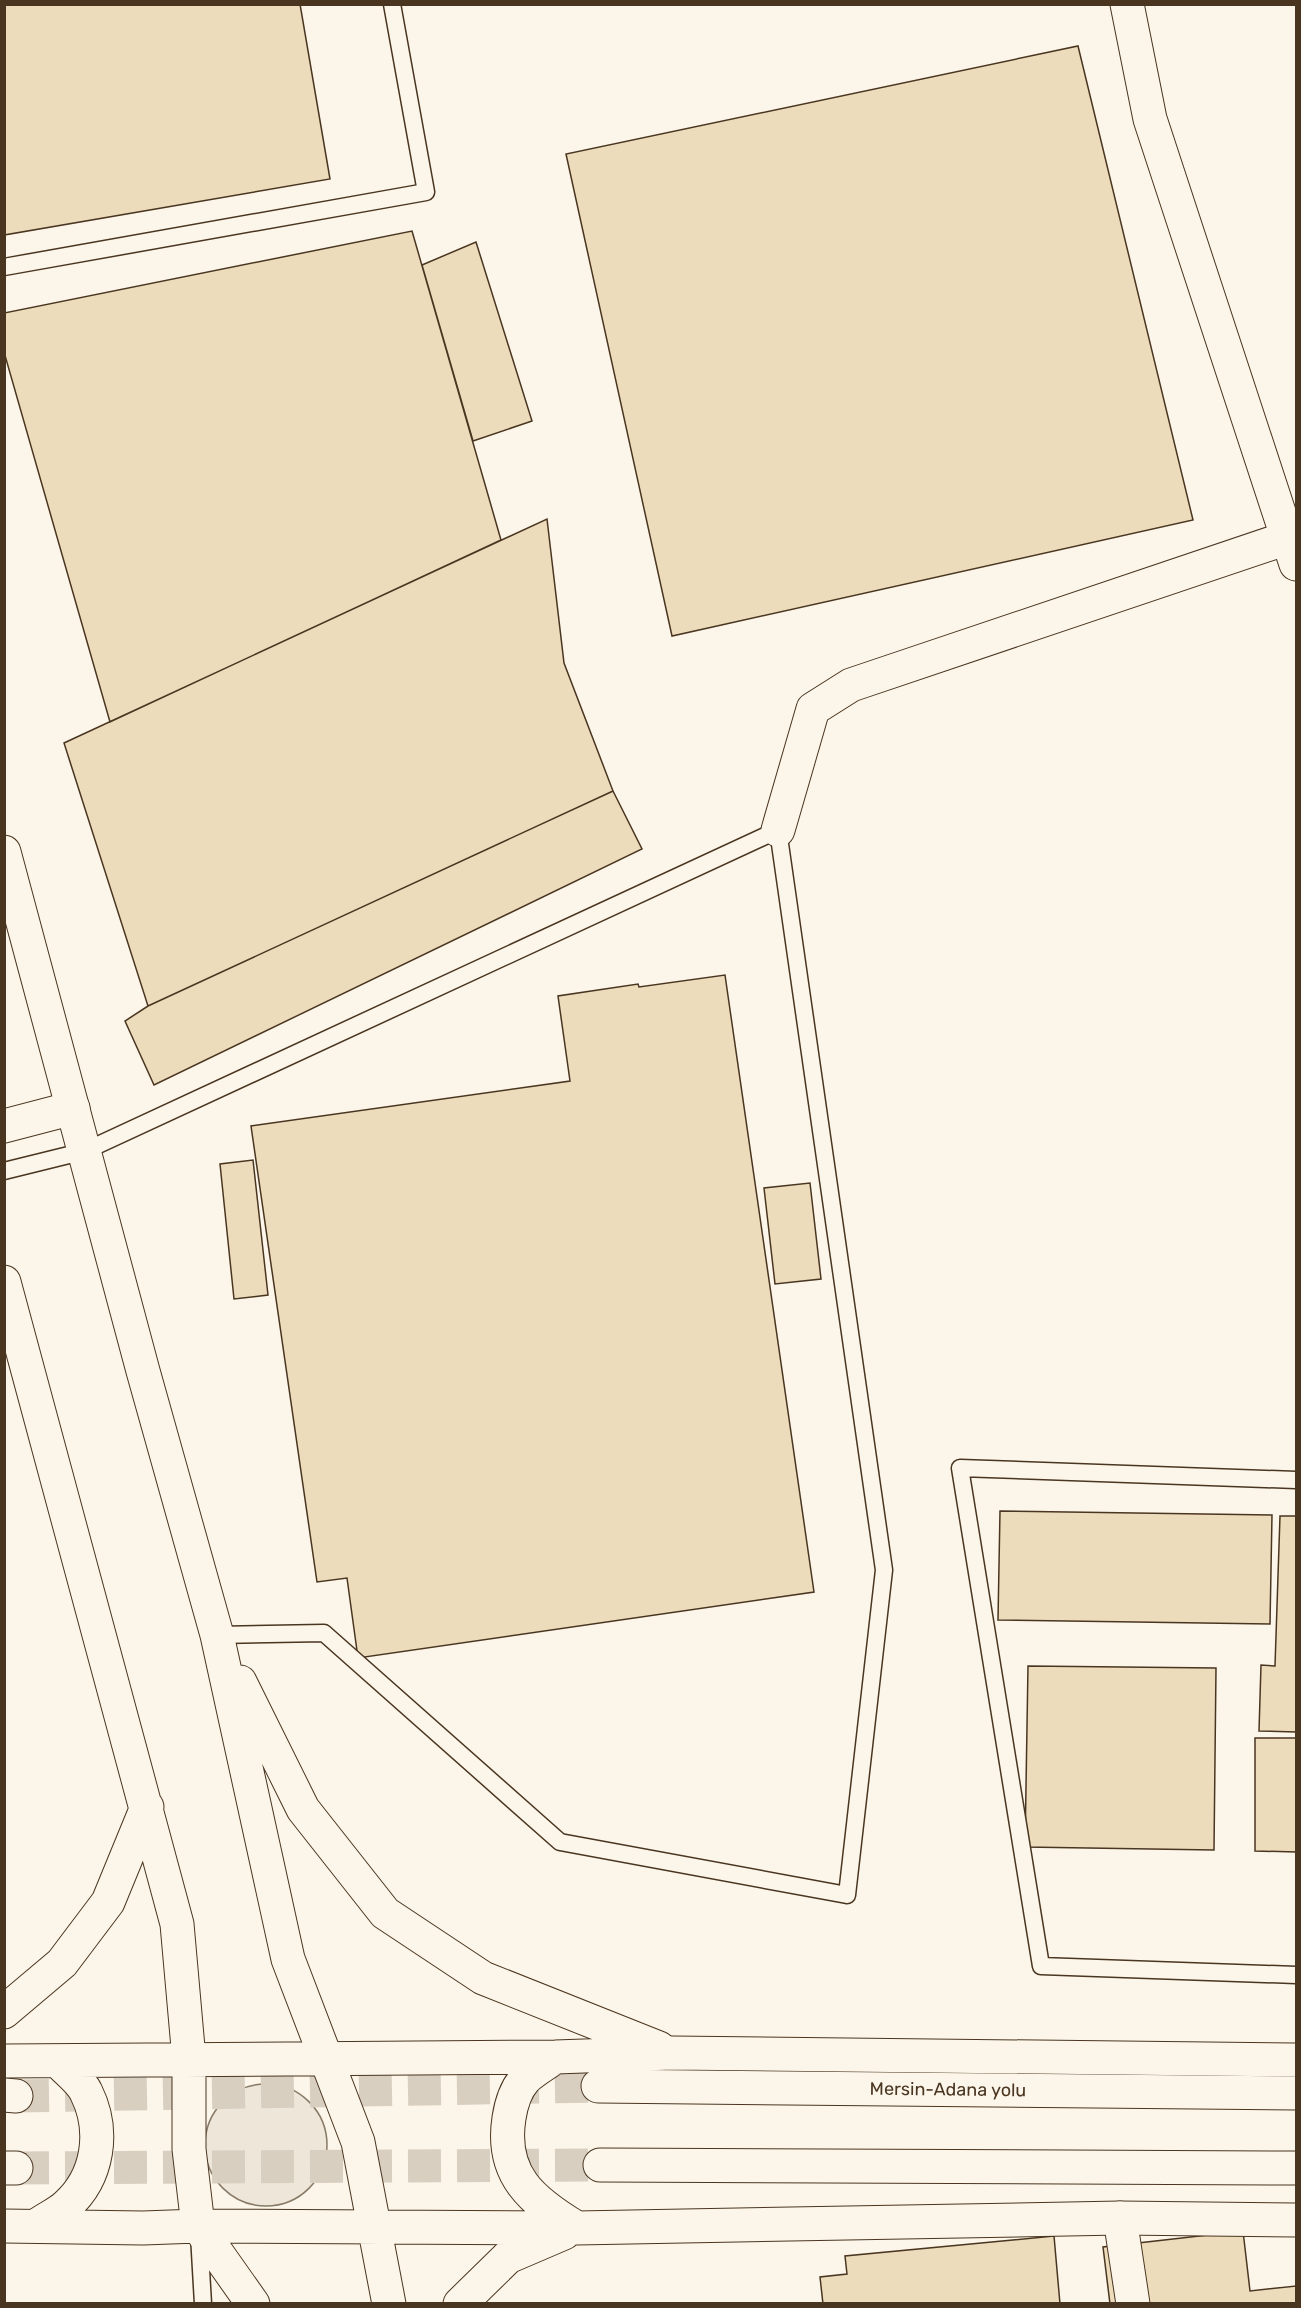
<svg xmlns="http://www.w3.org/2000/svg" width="1301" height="2308" font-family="Rubik,sans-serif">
<rect width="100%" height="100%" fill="#fbf6e9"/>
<path fill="#ede6d9" stroke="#887966" stroke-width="1.5" d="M205 2145a61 61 0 1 1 122 0a61 61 0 1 1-122 0Z"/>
<path fill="#ecdcbc" stroke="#4a3520" stroke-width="1.5" d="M4 4H300L330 179 4 235Z
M1078 46 1193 520 672 636 566 154Z
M412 231 501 540 110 722 4 352V313Z
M476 242 532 421 473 441 422 265Z
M547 519 564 663 613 791 148 1006 64 743Z
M613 791 642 849 154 1085 125 1021 148 1006Z
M725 975 814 1592 358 1658 347 1578 317 1582 251 1126 570 1081 558 996 638 984 639 987Z
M253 1160 268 1295 234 1299 220 1164Z
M810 1183 821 1279 775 1284 764 1188Z
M1000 1511 1272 1515 1270 1624 998 1620Z
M1280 1516H1296V1732L1259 1731 1261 1665 1275 1666Z
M1028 1666 1216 1668 1214 1850 1025 1847Z
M1255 1738H1296V1852L1255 1851Z
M1243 2231 1250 2291 1296 2286V2304H1110L1103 2247Z
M1054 2236 1060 2304H823L820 2277 847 2274 845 2256Z"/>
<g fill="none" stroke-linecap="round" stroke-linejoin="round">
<path stroke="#d8cfc1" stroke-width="33" stroke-dasharray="33 16" stroke-linecap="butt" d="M16 2096 598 2086
M16 2168 600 2165"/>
<g stroke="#4a3520" stroke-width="19">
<path id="lane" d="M4 267 426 192 392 4
M4 1171 85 1151 778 830 884 1570 847 1895 560 1842 324 1633 217 1635
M1296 1480 960 1468 1041 1966 1296 1975
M199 2235 203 2304"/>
</g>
<g stroke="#4a3520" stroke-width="35">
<path id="street" d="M1127 4 1150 119 1296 564
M778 830 813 709 851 685 1296 535
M4 1126 73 1108
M1120 2218 1133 2304"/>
</g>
<g stroke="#4a3520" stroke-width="35">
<path id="secondary" d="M4 852 143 1371 217 1635 288 1959 358 2142 389 2304
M4 1282 177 1924 189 2059V2149L198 2226 253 2304
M240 1682 303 1809 385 1913 483 1978 659 2048
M4 2012 62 1963 108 1902 147 1807
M555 2057C546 2064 533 2071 525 2079 516 2089 511 2105 509 2118 500 2175 532 2201 577 2228
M4 2061 555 2057 672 2053 1296 2060
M4 2226 143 2228 198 2226 577 2228 1120 2218 1296 2220
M36 2226C45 2219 57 2214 66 2206 99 2177 105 2130 86 2092 81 2081 67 2071 59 2062
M460 2304 508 2257 564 2233"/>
</g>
<g stroke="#4a3520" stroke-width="35">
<g id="highway">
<path id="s1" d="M598 2086 1296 2093"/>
<path d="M4 2095 16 2096"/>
<path d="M600 2165 1296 2168"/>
<path d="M4 2168H16"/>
</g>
</g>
<use href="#lane" stroke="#fbf6e9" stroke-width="16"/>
<use href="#street" stroke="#fbf6e9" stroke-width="33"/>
<use href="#secondary" stroke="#fbf6e9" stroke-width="33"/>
<use href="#highway" stroke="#fbf6e9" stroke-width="33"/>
</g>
<g text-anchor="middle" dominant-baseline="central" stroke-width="4.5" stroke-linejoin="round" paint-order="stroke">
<g font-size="18" fill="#4a3520" stroke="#fbf6e9">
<text stroke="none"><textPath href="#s1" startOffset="350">Mersin-Adana yolu</textPath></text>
</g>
</g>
<rect width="1301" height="2308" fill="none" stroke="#4a3520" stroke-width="12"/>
</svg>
